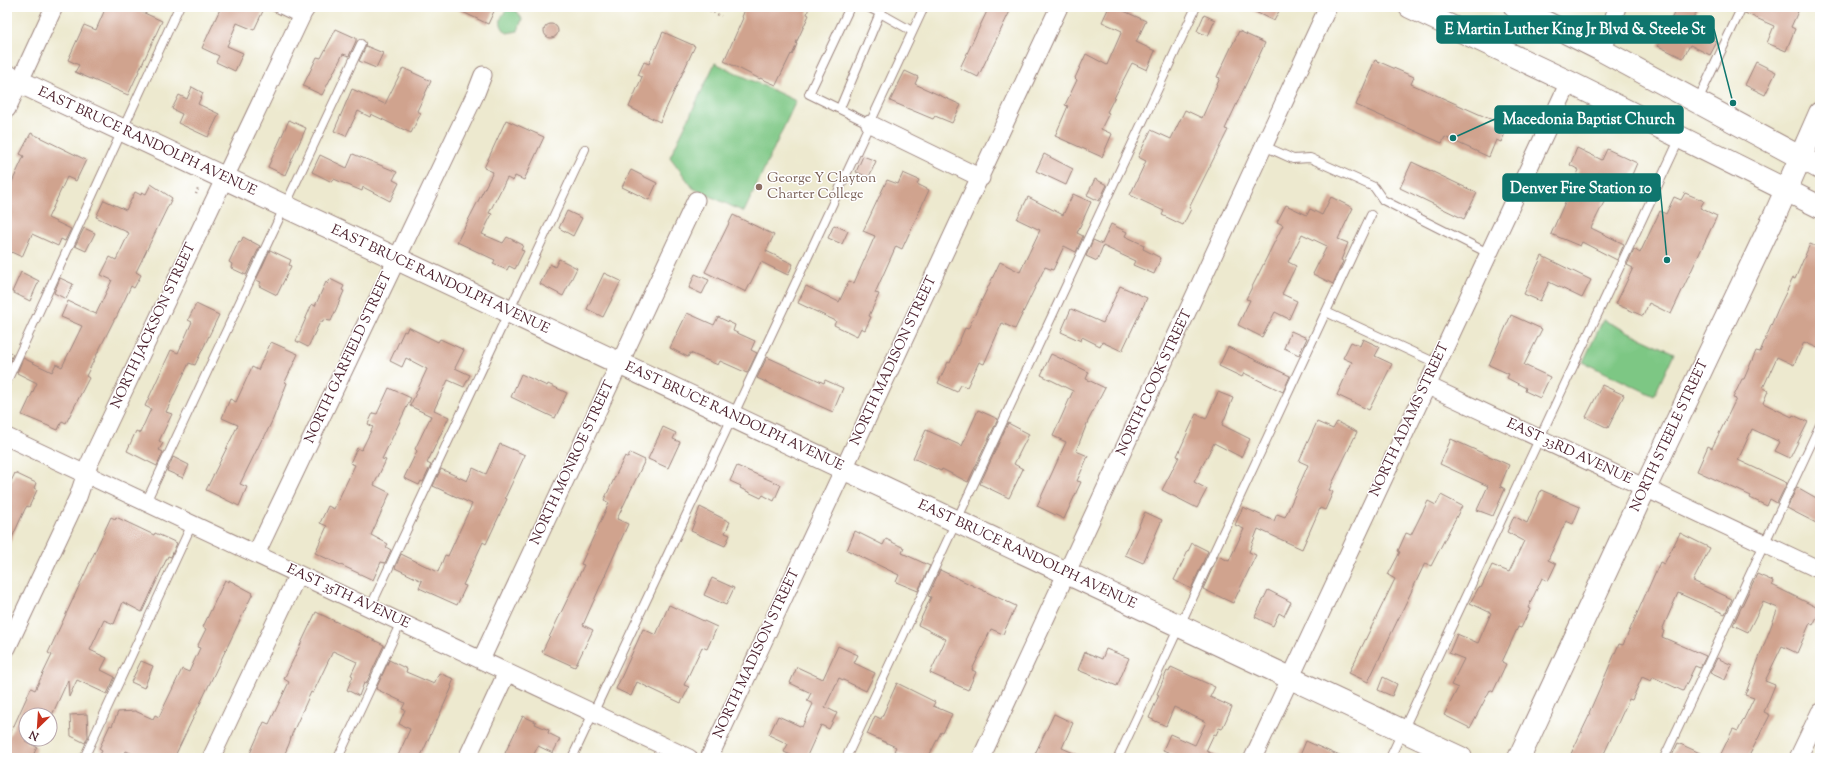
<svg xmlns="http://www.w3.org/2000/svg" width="1827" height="765" font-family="'Sorts Mill Goudy',serif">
<rect width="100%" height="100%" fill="#fff"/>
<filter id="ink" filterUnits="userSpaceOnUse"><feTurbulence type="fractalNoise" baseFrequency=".025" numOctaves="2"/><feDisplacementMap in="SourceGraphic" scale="8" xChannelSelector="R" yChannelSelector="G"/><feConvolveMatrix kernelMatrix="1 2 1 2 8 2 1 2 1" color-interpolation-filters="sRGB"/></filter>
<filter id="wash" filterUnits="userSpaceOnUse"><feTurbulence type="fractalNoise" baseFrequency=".012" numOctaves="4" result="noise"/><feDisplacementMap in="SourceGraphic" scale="16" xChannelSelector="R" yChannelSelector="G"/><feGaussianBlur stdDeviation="0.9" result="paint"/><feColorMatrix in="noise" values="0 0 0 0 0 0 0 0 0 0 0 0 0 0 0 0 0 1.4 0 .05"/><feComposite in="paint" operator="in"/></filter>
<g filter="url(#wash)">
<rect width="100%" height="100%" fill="#ede9cf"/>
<path fill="#7dc784" stroke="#647358" d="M507 10 517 11 522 19 518 31 507 33C499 26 498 18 507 10Z
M715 63 796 101 744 212 693 188 670 157Z
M1603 320 1674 353 1654 396 1583 362Z"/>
<g id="blocks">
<path fill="#d0a38e" d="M106 7H131L162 21 128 95 75 72 79 65 68 60 84 25 96 30Z
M221 7H254L263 11 254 30 237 23 227 46 243 53 235 71 216 62 219 56 202 48Z
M452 7H496L488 24Z
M746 7H809L807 14 809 15 796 43 797 44 792 55 791 54 776 85 760 78V79L724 61 743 18 742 17Z
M989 7H1012L978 77 960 68Z
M1109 7H1115L1146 21 1136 42 1155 51 1147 70 1132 63 1107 112 1109 113 1101 129 1112 134 1102 157 1055 136 1068 106 1065 105 1077 80 1075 78 1086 54 1107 65 1122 31 1102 22Z
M1245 7H1281L1274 21Z
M1677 7H1699L1690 25 1714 37 1713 40 1717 42 1710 55 1690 45 1683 58 1658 46Z
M1747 7H1800L1791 27 1795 29 1786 51 1767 43 1774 26 1745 13Z
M1204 15 1215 20 1208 36 1197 31Z
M544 31a7 7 0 1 1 14 0a7 7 0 1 1-14 0Z
M336 29 356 38V41L349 56 343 54 322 95 303 86 317 57 321 58Z
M1239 31 1265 43 1225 129 1228 130 1189 208 1191 209 1183 225 1162 215 1164 211 1130 195 1146 161 1138 157 1151 130 1171 139 1185 110 1202 118 1220 78 1217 77Z
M663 32 695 46 660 122 629 107 642 77 638 75 644 62 649 64Z
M366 46 383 53 376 68 359 61Z
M1375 60 1414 77 1411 84 1508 127 1501 142 1496 140 1489 157 1445 137 1442 143 1356 105Z
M1756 62 1776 72 1765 95 1745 85Z
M403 68 431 81 417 111 421 113 411 133 371 114 370 117 358 111 346 136 334 131 352 89 385 104Z
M905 71 918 77 915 84 961 105 952 123 935 116 933 119 890 101Z
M192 87 203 93 198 104 219 114 208 137 178 123 182 114 172 109 179 95 187 99Z
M289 120 306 128 285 175 268 167Z
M506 120 544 137 524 180 515 176 513 181 507 178 489 213 492 214 482 234 503 243 507 237 523 245 521 250 524 251 515 269 509 266 507 270 493 264 495 260 457 242 493 172 484 168Z
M31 133 86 160 76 181 67 177 48 218 71 229 65 241 61 239 58 246 32 234 22 257 7 250V193L24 156 20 154Z
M1577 148 1602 160 1607 149 1637 163 1622 198 1609 192 1591 228 1624 244 1617 260 1582 242 1580 246 1551 234 1579 170 1570 165Z
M353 154 397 172 393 180 399 183 390 201 363 187 362 191 334 179 332 182 312 172 320 155 347 168Z
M1044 154 1073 169 1066 185 1036 171Z
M863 156 876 161 869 177 856 172Z
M1412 162 1477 193 1464 219 1400 188Z
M631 170 657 183 649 200 622 187Z
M903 173 919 180 917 184 929 190 902 249 896 246 875 293 879 294 869 316 871 317 865 330 861 328 857 336 834 325 836 321 798 303 806 286 839 302 849 281 854 283 875 236 863 231 887 180 898 184Z
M1095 179 1107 185 1099 201 1087 195Z
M151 184 172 198 136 272 141 275 134 288 131 286 116 318H115L86 376 89 378 66 423 62 421 58 430 22 415 37 383 17 373 23 358 52 372 56 364 62 367 82 326 61 317 68 301 96 314 112 280 101 275 110 257 116 260 129 233 96 217 104 200 126 210 135 192 141 195 142 192 146 194Z
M1685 193 1704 201 1700 208 1717 216 1671 314 1649 303 1643 316 1616 304 1633 268 1627 265 1634 249 1640 253 1660 211 1666 214 1674 197 1681 200Z
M1073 194 1091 202 1077 233 1083 236 1076 252 1064 246 1053 270 1045 267 1015 329 1002 323 984 364 979 362 967 387 961 385 957 392 938 383 948 362 950 363 965 328 968 329 1000 262 1020 272 1040 230 1017 219 1028 197 1063 215Z
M1331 197 1353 208 1338 239 1348 243 1341 260 1343 261 1333 284 1313 274 1327 246 1302 234 1288 262 1296 266 1282 294 1297 301 1289 319 1275 312 1262 337 1238 325 1250 300 1246 299 1283 225 1277 222 1286 205 1307 215 1310 209 1322 215Z
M567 211 582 218 573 236 559 228Z
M733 215 774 235 766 251 793 264 788 275 761 262 746 292 705 272Z
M1111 224 1127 232 1125 236 1144 245 1143 249 1161 258 1154 274 1133 265 1135 261 1103 246 1097 261 1086 256 1093 240 1102 244Z
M834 225 848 231 842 244 828 238Z
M84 228 95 233 86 251 75 246Z
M243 237 260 246 246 275 231 268 232 264 229 262 239 241 241 242Z
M1810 244 1820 248V349L1804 342 1794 365 1777 357 1763 388 1768 391 1763 403 1792 417 1793 415 1808 422 1790 458 1775 451 1780 442 1752 429 1738 460 1787 483 1777 503 1770 499 1767 506 1750 498 1751 496 1697 471 1708 446 1712 448 1736 399 1733 398 1742 379H1744L1756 351 1760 352 1778 309 1793 278 1795 279Z
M270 250 291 260 289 265 291 266 277 295 259 286 261 282 256 280Z
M1542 256 1591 280 1582 298 1549 282 1540 301 1524 294Z
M559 259 577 268 563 296 540 284 550 264 555 267Z
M21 272 39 281 30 301 12 292Z
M604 273 621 281 603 317 587 309Z
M695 274 709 280 702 294 689 288Z
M60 278 73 284 66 299 54 293Z
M330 279 344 286 342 290 344 291 331 321 323 320 322 322H320L308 347 296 341 312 304 315 306 326 282 328 284Z
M1120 286 1147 298 1122 351 1102 342 1100 346 1082 337 1081 341 1061 332 1071 309 1103 323Z
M196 304 219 315 195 365 189 363 166 412 172 414 159 441 163 443 159 450 163 452 157 466 127 451 136 431 140 433 151 409 145 406 171 350 178 353 192 322 188 320Z
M687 313 714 325 718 317 735 325 733 331 755 341 751 350 757 353 747 373 720 361 718 365 690 353 688 357 670 348Z
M1511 315 1542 329 1524 365 1550 377 1540 398 1525 391 1526 388 1507 378 1509 374 1489 365Z
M408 327 438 342 440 339 464 350 455 368 470 375 464 387 448 380 434 410 449 417 427 463 431 465 423 482 421 481 419 485 404 478 417 451 415 449 431 416 410 406 427 369 406 358 402 367 390 361 404 331 406 332Z
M1291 331 1307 338 1299 355 1284 348Z
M1363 339 1380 347 1375 356 1392 364 1369 410 1337 395 1352 362 1343 358 1351 342 1360 346Z
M271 342 298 354 285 382 287 383 273 419 264 438 263 437 240 484 247 487 239 506 206 490 238 425 222 418 230 399 236 402 252 367 258 370Z
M1228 347 1290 376 1283 392 1244 373 1242 377 1219 366Z
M7 351 13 354 7 368Z
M1051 354 1089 372 1086 379 1105 388 1088 421 1076 451 1088 456 1077 481 1081 482 1064 519 1037 506 1066 442 1053 436 1073 391 1041 375Z
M767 357 824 383 825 380 843 388 833 412 757 378Z
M521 374 547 386 548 384 567 393 555 418 511 397Z
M1602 385 1624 395 1608 428 1586 417Z
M389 388 411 398 382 459 386 460 374 485 390 493 371 535 388 544 386 547 391 550 385 563 381 562 373 580 315 553 327 526 320 523 328 506 334 509 355 465 350 463 357 448 361 450 362 449 373 427 368 424 373 413 377 414Z
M1218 392 1233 398 1222 425 1250 439 1241 457 1214 443 1194 482 1207 489 1197 508 1162 490 1179 457 1177 456 1196 414 1206 419Z
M978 410 998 419 968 482 942 469 941 471 913 458 926 430 962 446Z
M1317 422 1333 429 1337 422 1357 432 1329 490 1333 492 1325 510 1320 508 1302 549 1258 529 1249 552 1256 555 1233 603 1203 589 1218 556 1229 561 1244 529 1235 525 1243 507 1274 521 1277 514 1285 517 1308 465 1299 461Z
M1008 423 1029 434 1014 464 1023 469 1009 498 980 484Z
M663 427 676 433 673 439 680 442 668 468 648 459Z
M1451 439 1509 465 1500 486 1505 489 1493 516 1477 510 1488 486 1440 464Z
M500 444 525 455 505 498 507 499 486 544 483 542 463 585 466 586 457 605 419 588 422 581 395 568 401 554 438 572 445 555 448 556 472 504 433 486 441 469 467 481 473 468 486 474Z
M630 453 645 460 617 519 628 524 583 625 593 630 575 667 542 652 584 565 581 564 609 503 604 500 625 456 628 458Z
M173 457 189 465 183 478 167 471Z
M737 466 781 485 774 501 763 495 761 498 740 488 741 486 730 481Z
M15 473 36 483 34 488 37 490 29 507 27 506 25 509 7 549V490Z
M1797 487 1820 500V525L1787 508Z
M1541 490 1580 507 1573 524 1566 521 1548 560 1556 564 1548 581 1542 578 1528 608 1530 609 1522 626 1521 628 1518 627 1502 662 1506 664 1493 692 1490 690 1470 728 1444 715 1458 688 1451 685 1464 659 1449 653 1457 634 1478 643 1491 613 1470 603 1479 587 1481 588 1492 565 1509 572 1524 541 1507 532 1514 516 1527 523Z
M1441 495 1462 506 1431 566 1425 563 1368 682 1349 673 1395 579 1388 575 1400 552 1398 551 1406 533 1411 535 1428 501 1436 505Z
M700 507 730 522 725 533 730 535 725 546 691 531Z
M1145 512 1162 520 1143 563 1125 555Z
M111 517 115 519 116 517 154 535 155 533 177 543 171 557 168 556 142 612 123 602 114 624 104 620 90 650 107 658 101 670 115 677 107 694 77 680 69 697 68 680 52 715H26V742L37 747 32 758H16L7 754V741L31 688 35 690 36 688 52 655 48 653Z
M855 531 883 545 886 539 904 548 902 553 930 566 918 591 896 582 899 575 847 550Z
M1680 533 1710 548 1693 581 1732 599 1725 614 1678 593 1662 630 1664 631 1662 637 1706 656 1700 668 1695 666 1683 691 1653 677 1651 681 1642 677 1632 700 1629 699 1602 758H1569L1590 714 1589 713 1619 644 1623 645 1660 562 1664 564Z
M1192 543 1208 551 1191 589 1174 580Z
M940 570 1016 606 1003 634 991 629 972 670 976 672 968 690 930 673 946 639 918 625 931 597 928 596Z
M1757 574 1773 581 1772 585 1820 609V611L1813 625 1810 623 1797 653 1782 646 1765 681 1775 685 1764 712 1770 715 1748 758H1719L1733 729 1738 731 1754 698 1745 695 1778 608 1763 602 1748 632 1733 625Z
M712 578 734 588 726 605 704 595Z
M225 580 229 582V580L253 593 174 758H142L126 751 123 758H98L102 751 99 749 110 725 112 726 118 712 135 711 153 719 155 715 159 717 182 669 189 672 200 648 197 647 206 629 203 627Z
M1268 590 1291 602 1284 616 1279 613 1273 626 1255 617Z
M669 605 717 627 707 649 702 647 684 685 689 687 681 703 637 682 631 696 616 689 643 629 656 635Z
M316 612 384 645 366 684 364 683 359 696 347 690 353 676 351 675 357 662 333 651 313 693 311 692 292 734 289 744 283 758H248L264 722 269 724 289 682 284 679Z
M838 646 858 655 854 663 875 673 866 691 839 678 825 707 837 713 829 729 821 725 806 758H797L784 752 788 744 769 735 778 716 802 727 813 704 807 701 811 693 790 683 797 667 823 679Z
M1106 649 1129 658 1117 686 1078 670 1085 652 1102 659Z
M1717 658 1732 665 1725 680 1710 673Z
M389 660 407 669 406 672 434 684 439 673 454 679 451 686 452 687 420 758H397L410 729 399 724 405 710 402 709 405 703 376 689Z
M141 661 153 666 144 688 131 682Z
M1171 667 1215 687 1210 697 1232 707 1222 729 1219 728 1216 735 1214 734 1206 751 1222 758H1181L1163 750 1170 734 1195 745 1206 722 1174 707 1166 726 1149 718 1159 695 1157 694 1167 671 1169 672Z
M1383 677 1397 684 1392 696 1378 690Z
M897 683 935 702 933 706 952 714 943 733 941 732 928 758H909L894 751 896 747 867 734 875 716 881 719Z
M87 714 88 736 85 743 71 736 70 715Z
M1054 714 1073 723 1062 748 1085 758H1033Z
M523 716 536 722 535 724 549 730 548 733 560 739 553 753 538 746 532 758H505L507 754 505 753Z
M1306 741 1344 758H1299Z
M1678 743 1711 758H1671Z"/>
</g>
</g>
<g filter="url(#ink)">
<use href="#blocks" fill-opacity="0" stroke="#9c847d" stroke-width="1"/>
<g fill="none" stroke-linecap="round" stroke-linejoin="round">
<g stroke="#9c847d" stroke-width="10">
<path id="lane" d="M275 7 300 19
M850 7 809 94 870 124
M883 7 880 13 912 31
M1698 100 1742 7
M840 108 880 13 868 7
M1264 146 1293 159 1310 158 1374 187 1383 200 1488 253
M1326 312 1436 363
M7 381 179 7
M146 502 361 44
M370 608 585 149
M84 758 192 524
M338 758 401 622
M572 758 811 250 924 7
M846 758 1196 7
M1118 758 1371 215
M1390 758 1680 138
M1664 758 1820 425"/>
</g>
<g stroke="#9c847d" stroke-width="19">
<path id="street" d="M1603 51 1617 7
M7 109 54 7
M870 124 981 178
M1426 385 1820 570
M7 437 689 758
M256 554 476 93 483 75
M7 648 78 497 89 464 303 13 307 7
M481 660 696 200
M211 758 298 574
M467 758 507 672
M709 758 1059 7
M981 758 1328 7
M1253 758 1569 82
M1798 758 1820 712"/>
</g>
<g stroke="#9c847d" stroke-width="24">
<path id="secondary" d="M1410 7 1569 82 1820 207
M1515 7 1603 51 1820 168
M7 76 1461 758
M1519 758 1645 488 1775 215 1820 113"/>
</g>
<path stroke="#9c847d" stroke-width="2.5" stroke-dasharray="1 3" stroke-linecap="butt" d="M703 7 721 16
M196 194 199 187"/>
<use href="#lane" stroke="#fff" stroke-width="8"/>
<use href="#street" stroke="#fff" stroke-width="17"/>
<use href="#secondary" stroke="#fff" stroke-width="22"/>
</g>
</g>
<circle fill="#8d6e63" stroke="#fff" stroke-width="1.5" cx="759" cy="187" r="4"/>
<g text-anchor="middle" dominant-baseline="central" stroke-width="3" stroke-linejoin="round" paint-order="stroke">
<g font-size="14" fill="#4a1f2b" stroke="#fff">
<text transform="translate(147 142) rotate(25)">EAST BRUCE RANDOLPH AVENUE</text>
<text transform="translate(440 280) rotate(25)">EAST BRUCE RANDOLPH AVENUE</text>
<text transform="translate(154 326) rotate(-65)">NORTH JACKSON STREET</text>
<text transform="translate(349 358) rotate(-65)">NORTH GARFIELD STREET</text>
<text transform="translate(894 361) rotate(-65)">NORTH MADISON STREET</text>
<text transform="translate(1155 383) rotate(-65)">NORTH COOK STREET</text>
<text transform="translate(734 417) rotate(25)">EAST BRUCE RANDOLPH AVENUE</text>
<text transform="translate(1410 420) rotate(-65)">NORTH ADAMS STREET</text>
<text transform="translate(1670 436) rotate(-65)">NORTH STEELE STREET</text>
<text transform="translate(1569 452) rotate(25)">EAST 33RD AVENUE</text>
<text transform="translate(573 463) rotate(-65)">NORTH MONROE STREET</text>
<text transform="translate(1027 555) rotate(25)">EAST BRUCE RANDOLPH AVENUE</text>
<text transform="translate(348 597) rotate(25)">EAST 35TH AVENUE</text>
<text transform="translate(757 654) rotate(-65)">NORTH MADISON STREET</text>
</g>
<g font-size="14" fill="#785e54" stroke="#fff" text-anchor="start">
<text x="767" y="179">George Y Clayton<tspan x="767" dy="16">Charter College</tspan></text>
</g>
</g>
<path fill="none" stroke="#0f766e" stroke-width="1.5" d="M1733 103L1714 29M1453 138L1495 119M1667 260L1660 187"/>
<g fill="#0f766e" stroke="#fff" stroke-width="1.5">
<circle cx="1733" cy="103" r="4"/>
<circle cx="1453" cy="138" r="4"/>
<circle cx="1667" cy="260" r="4"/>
</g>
<g fill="#0f766e" stroke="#0f766e" stroke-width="1.5">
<rect x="1437" y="16" width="277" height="27" rx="4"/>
<rect x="1495" y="106" width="188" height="27" rx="4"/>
<rect x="1503" y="174" width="157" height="27" rx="4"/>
</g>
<g font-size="15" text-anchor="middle" font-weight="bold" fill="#fff">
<text x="1575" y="34">E Martin Luther King Jr Blvd &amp; Steele St</text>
<text x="1589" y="124">Macedonia Baptist Church</text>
<text x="1581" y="193">Denver Fire Station 10</text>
</g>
<rect width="1827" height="765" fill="none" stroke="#fff" stroke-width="24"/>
<g transform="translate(38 727) rotate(205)"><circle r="19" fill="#ffffff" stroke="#b7a5aa"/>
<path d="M0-3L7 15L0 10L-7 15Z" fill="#c8321e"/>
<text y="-6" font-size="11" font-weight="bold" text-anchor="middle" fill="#4a1f2b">N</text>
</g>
</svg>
